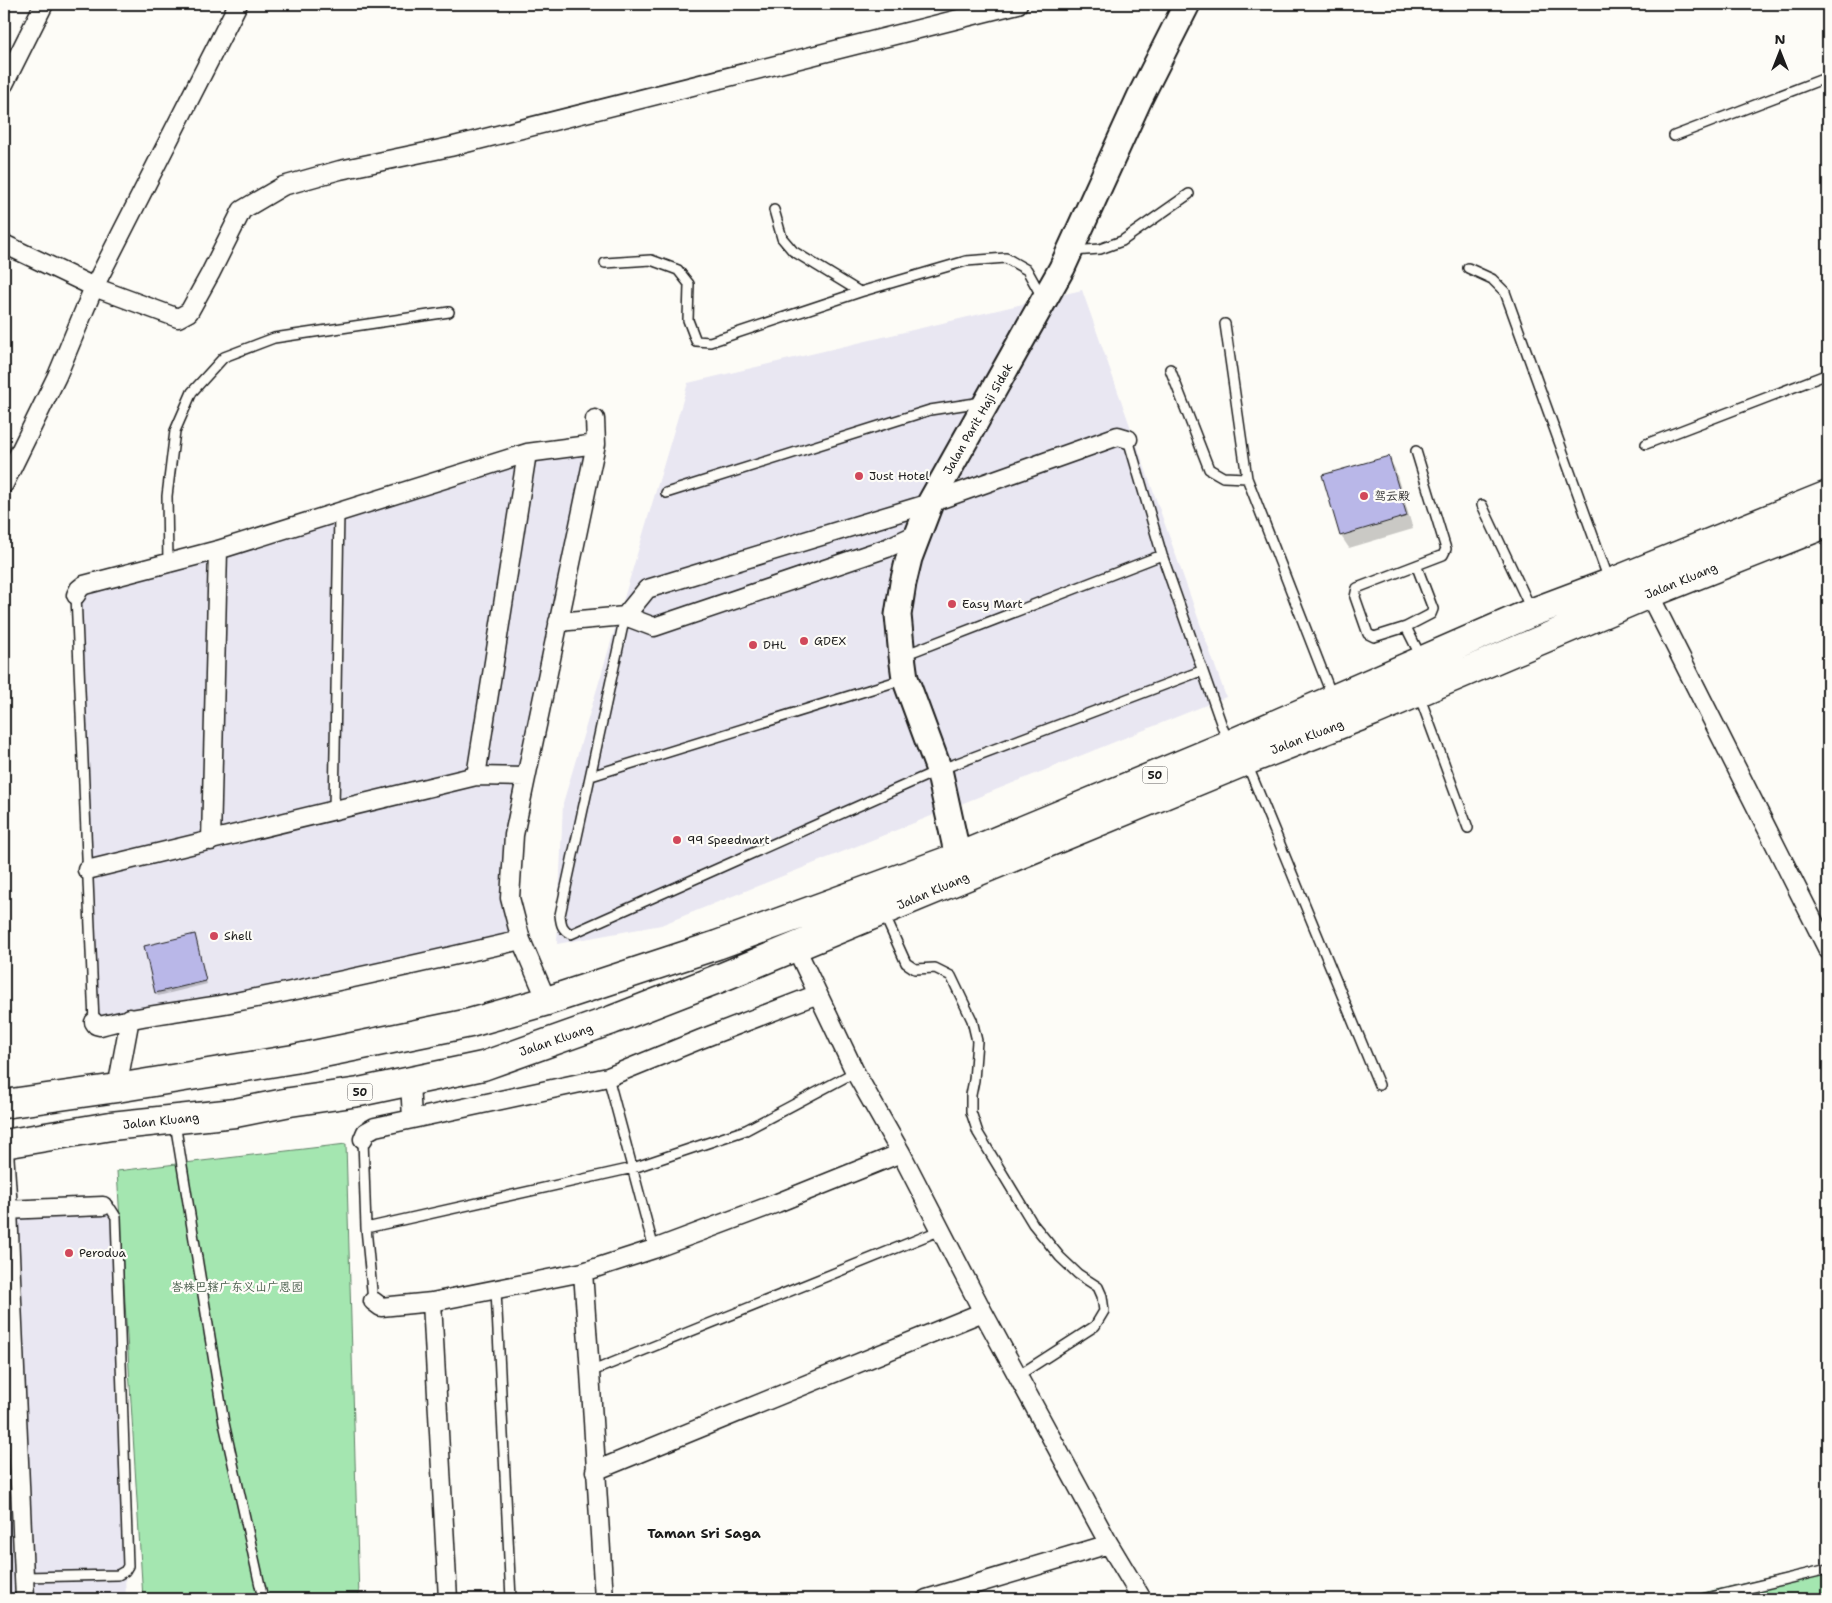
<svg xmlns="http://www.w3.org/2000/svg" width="1832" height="1603" font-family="'Shantell Sans','LXGW WenKai TC',sans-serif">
<rect width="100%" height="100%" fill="#fdfcf7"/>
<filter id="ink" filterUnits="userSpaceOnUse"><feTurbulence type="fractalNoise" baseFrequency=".02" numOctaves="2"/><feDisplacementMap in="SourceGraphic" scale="10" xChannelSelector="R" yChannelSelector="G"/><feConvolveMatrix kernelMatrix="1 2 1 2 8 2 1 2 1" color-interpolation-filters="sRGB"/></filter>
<g filter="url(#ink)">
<path fill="#e9e7f2" d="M1082 290 1226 697 661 925 557 944 563 803 688 383Z
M603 437 520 835 517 895 530 947 89 1023 73 601 75 582Z
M98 1200 111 1218 126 1599H4V1202Z"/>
<path fill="#a4e6b0" stroke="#608166" d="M346 1144 359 1599H143L117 1171Z
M1828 1564V1599H1677Z"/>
<path fill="#0003" d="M1388 457 1395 469 1413 529 1349 548 1341 536 1323 476Z
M194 935 207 984 158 996 156 993Z"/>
<path fill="#b9b7e8" stroke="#1c1c1c" d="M1389 456 1407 516 1340 536 1322 475Z
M195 934 206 981 155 993 144 946Z"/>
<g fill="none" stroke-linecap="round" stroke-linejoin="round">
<g stroke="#1c1c1c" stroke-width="12">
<path id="lane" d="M1674 136 1828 77
M774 210 782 238 793 251 860 292
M1073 251 1100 249 1122 241 1189 194
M605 263 651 260 678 270 689 284 688 320 696 341 710 342 860 292 966 261 1006 258 1027 270 1042 297
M1468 268 1492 279 1505 292 1609 580
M1225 324 1247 478 1332 696
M1170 369 1209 469 1223 477 1247 478
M1128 439 1162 555 1228 743
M1646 444 1828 374
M1416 451 1446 549 1443 555 1357 588 1355 597 1368 634 1374 637 1406 627 1421 657
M666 493 930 410 982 402
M1482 505 1531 609
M168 563 167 496 175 431 192 392 224 357 274 338 449 312
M76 595 94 1022
M625 616 560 915C561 924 562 930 571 934L939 770 1201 671
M1406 627 1431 614 1433 609 1417 567
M904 655 1162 555
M1419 695 1468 828
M1247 764 1379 1085
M591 776 904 679
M334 810 339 512
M884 914 906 963 915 969 935 968 951 976 972 1020 977 1041 974 1080 971 1095V1112L978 1133 1033 1224 1060 1257 1078 1274 1098 1287 1102 1296 1104 1311 1095 1326 1019 1375
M608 1077 654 1249
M175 1123 224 1423 263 1599
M363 1139 366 1228 373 1301
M366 1228 633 1168 746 1130 855 1072
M496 1290 511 1599
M590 1372 941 1230
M24 1577 118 1575 125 1571 128 1566 116 1217 111 1209 103 1206
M1703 1599 1828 1569"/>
</g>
<g stroke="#1c1c1c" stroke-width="21">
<path id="street" d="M4 84 44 4
M4 244 94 287 178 318 189 312 210 274 242 210 283 186 340 170 450 147 1018 4
M4 484 57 376 94 287 238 4
M1649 594 1828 950
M76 595 79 589 84 585 218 550 527 453 596 444
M625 616 647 589 930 503 1118 436 1128 439
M558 622 625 616 654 627 887 548 919 533
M476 776 527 453
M211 841 218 550
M87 870 476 776 525 777
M795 946 855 1072 901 1153 983 1312 1109 1544 1142 1599
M547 1001 521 940 510 898 514 835 596 444 595 419
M94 1022 96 1025 100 1026C144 1014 190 1011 235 1002 331 984 426 962 521 940
M410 1083 412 1118
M117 1088 130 1018
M363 1139 366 1132 375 1127 608 1077 701 1039 818 994
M4 1151 8 1209 25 1599
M4 1210 103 1206
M583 1272 590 1372 604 1599
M373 1301 381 1307 432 1302 583 1272 654 1249 777 1203 901 1153
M432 1302 448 1599
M595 1471 983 1312
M926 1599 1109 1544"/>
</g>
<g stroke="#1c1c1c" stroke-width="29">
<path id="secondary" d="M958 857 939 770 905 678 902 656 898 615 903 583 909 558 930 503 1062 268 1140 97 1187 4"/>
</g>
<g stroke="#1c1c1c" stroke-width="31">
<path id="highway" d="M4 1104 117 1088 294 1059 470 1023 547 1001 717 945 958 857 1228 745 1533 612 1610 583 1828 495
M4 1144 111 1126 235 1113 290 1102 359 1092 483 1066 612 1020 720 978 1246 761 1374 711 1649 594 1828 523"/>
</g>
<use href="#lane" stroke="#fdfcf7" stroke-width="9"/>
<use href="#street" stroke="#fdfcf7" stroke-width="18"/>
<use href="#secondary" stroke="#fdfcf7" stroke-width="25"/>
<use href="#highway" stroke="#fdfcf7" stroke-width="28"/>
</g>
</g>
<g fill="#d1495b" stroke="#fdfcf7" stroke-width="2">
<circle cx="859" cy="476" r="5"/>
<circle cx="1364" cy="496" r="5"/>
<circle cx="952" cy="604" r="5"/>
<circle cx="804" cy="641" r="5"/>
<circle cx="753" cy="645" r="5"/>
<circle cx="677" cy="840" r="5"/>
<circle cx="214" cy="936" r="5"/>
<circle cx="69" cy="1253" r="5"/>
</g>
<g text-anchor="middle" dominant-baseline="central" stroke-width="4.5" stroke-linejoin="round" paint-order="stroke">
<g fill="#fdfcf7" stroke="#605f5e" stroke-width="1">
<rect x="1142.5" y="766.5" width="25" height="17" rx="4"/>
<rect x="347.5" y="1083.5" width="25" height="17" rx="4"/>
</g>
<g font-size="11" font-weight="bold" fill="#1c1c1c">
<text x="1155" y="775">50</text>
<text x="360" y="1092">50</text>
</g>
<g font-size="12" fill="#1c1c1c" stroke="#fdfcf7">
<text transform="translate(978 419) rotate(-60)">Jalan Parit Haji Sidek</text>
<text transform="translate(1681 581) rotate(-22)">Jalan Kluang</text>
<text transform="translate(1307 737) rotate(-21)">Jalan Kluang</text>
<text transform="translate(933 891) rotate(-23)">Jalan Kluang</text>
<text transform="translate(556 1040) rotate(-19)">Jalan Kluang</text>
<text transform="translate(161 1121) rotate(-6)">Jalan Kluang</text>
</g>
<g font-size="12" fill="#1c1c1c" stroke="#fdfcf7" text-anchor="start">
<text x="869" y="476">Just Hotel</text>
<text x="1374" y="496">驾云殿</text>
<text x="962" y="604">Easy Mart</text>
<text x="814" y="641">GDEX</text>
<text x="763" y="645">DHL</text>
<text x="687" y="840">99 Speedmart</text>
<text x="224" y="936">Shell</text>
<text x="79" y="1253">Perodua</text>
</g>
<g font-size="12" fill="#455948" stroke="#fdfcf7">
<text x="237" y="1287">峇株巴辖广东义山广恩园</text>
</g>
<g font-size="14" font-weight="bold" fill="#1c1c1c" stroke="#fdfcf7">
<text x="704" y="1533">Taman Sri Saga</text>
</g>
</g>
<rect width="1832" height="1603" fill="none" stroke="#fdfcf7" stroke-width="20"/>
<rect x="10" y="10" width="1812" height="1583" fill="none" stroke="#1c1c1c" stroke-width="2" filter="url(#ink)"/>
<g transform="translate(1780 52)" stroke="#fdfcf7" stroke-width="4" paint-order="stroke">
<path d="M0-4L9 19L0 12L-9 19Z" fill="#1c1c1c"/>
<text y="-8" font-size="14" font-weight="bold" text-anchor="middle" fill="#1c1c1c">N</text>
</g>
</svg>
